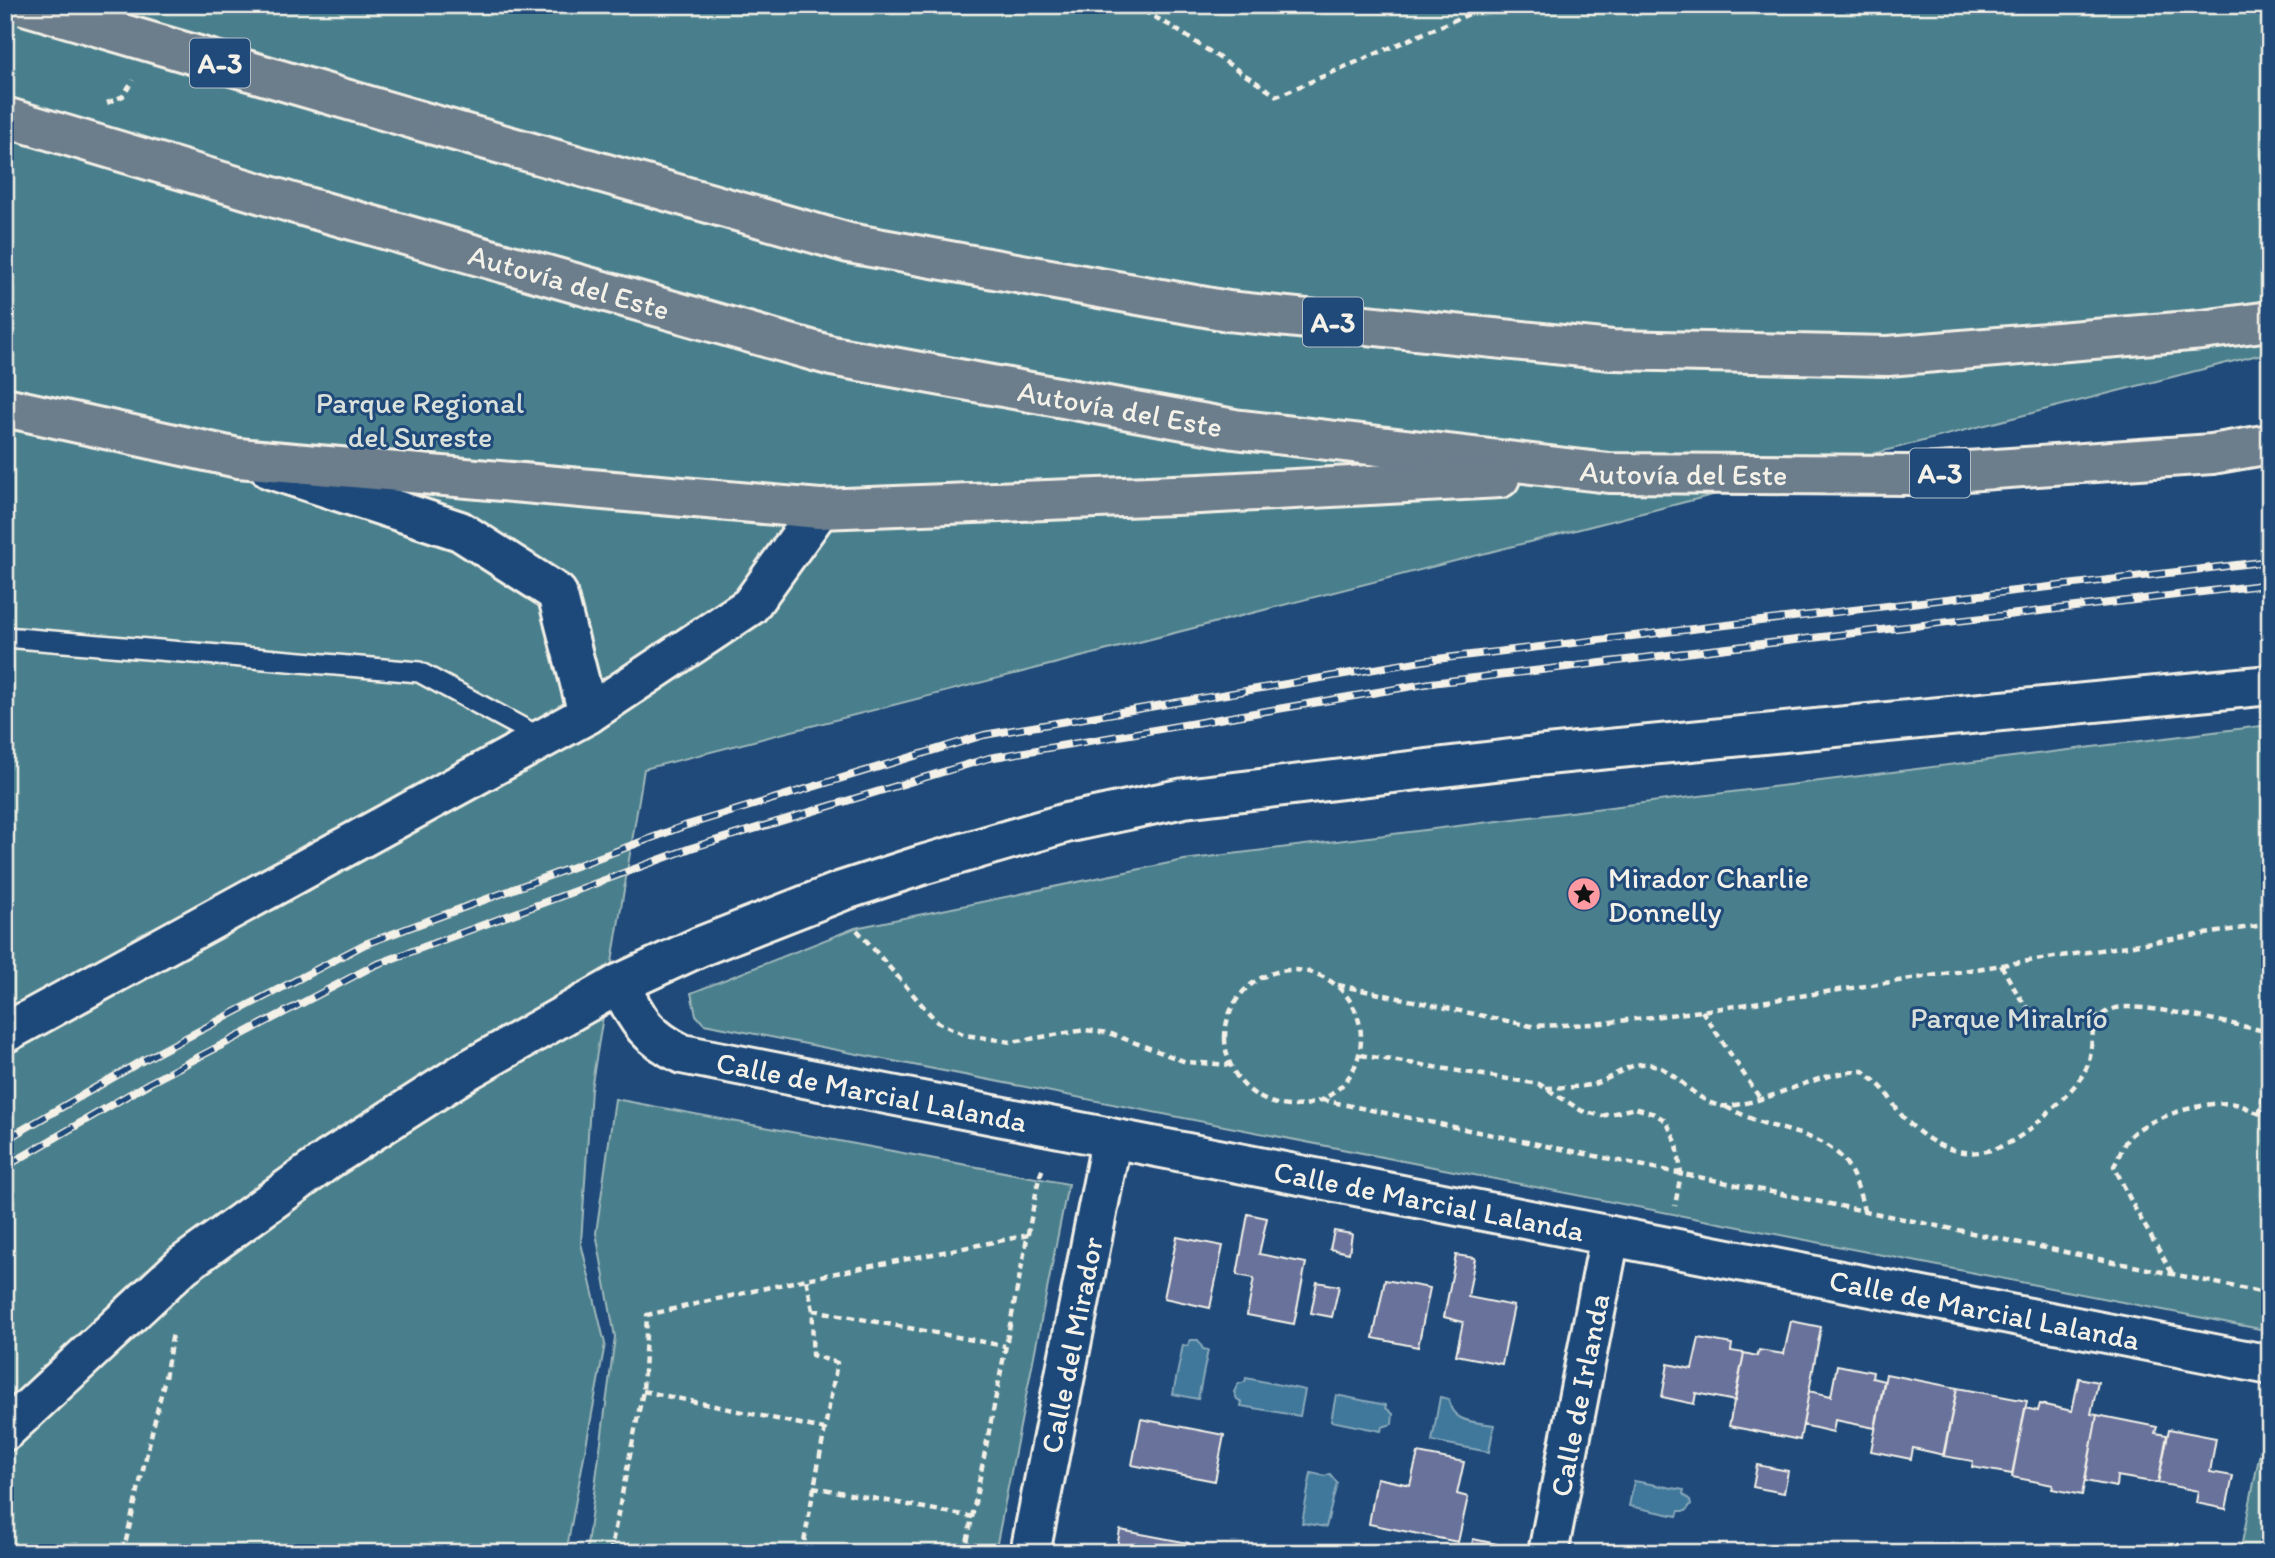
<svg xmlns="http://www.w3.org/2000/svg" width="2275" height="1558" font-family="Itim,sans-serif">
<rect width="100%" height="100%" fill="#1f4a7a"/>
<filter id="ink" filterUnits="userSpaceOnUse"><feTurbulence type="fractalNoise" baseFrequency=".0143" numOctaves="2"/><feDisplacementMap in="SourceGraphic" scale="14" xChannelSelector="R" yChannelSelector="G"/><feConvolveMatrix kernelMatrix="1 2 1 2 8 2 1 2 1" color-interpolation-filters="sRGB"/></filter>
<g filter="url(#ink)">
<path fill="#4a7f8d" stroke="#9fb8ba" stroke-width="2" d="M5 5H2270V352L644 769 591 1089 581 1243 605 1344 566 1553H5Z
M2270 725V1331L704 1024 696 1015 691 993 855 928 1184 860Z
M615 1099 1068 1184 995 1553H586L615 1337 596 1233Z
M2265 1427H2270V1553H2240Z"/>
<path fill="#40789b" stroke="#88a8ba" stroke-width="2" d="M1191 1340H1198L1203 1349 1208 1350 1198 1399 1173 1394 1183 1345 1187 1346Z
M1246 1378 1305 1390 1300 1416 1241 1406 1242 1402 1237 1399 1234 1392 1238 1384 1245 1382Z
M1336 1395 1386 1405V1408L1393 1414 1392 1424 1382 1427 1381 1431 1331 1421Z
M1440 1397 1449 1399C1450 1423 1476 1422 1494 1425L1489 1452 1432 1441Z
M1311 1473 1325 1476 1330 1474 1337 1483 1326 1527 1302 1523Z
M1634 1481 1684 1490 1683 1494 1690 1500 1691 1504 1686 1511H1679L1677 1516 1629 1506Z"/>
<path fill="#68729b" stroke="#f4f1e8" stroke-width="2" d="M1248 1214 1267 1218 1259 1254 1306 1263 1294 1324 1247 1315 1254 1278 1237 1275Z
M1334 1231 1352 1234 1349 1253 1330 1249Z
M1177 1237 1223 1246 1210 1308 1164 1298Z
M1456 1255 1475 1258 1468 1297 1514 1306 1502 1364 1456 1355 1463 1322 1444 1317Z
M1385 1280 1430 1288 1418 1347 1373 1338Z
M1317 1282 1339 1286 1332 1317 1311 1313Z
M1791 1321 1821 1327 1800 1440 1729 1426 1744 1353 1757 1356 1759 1350 1784 1354Z
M1699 1338 1732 1344 1731 1351 1744 1353 1735 1401 1696 1393 1694 1404 1662 1397 1668 1364 1692 1369Z
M1837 1365 1873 1372 1872 1378 1884 1381 1875 1428 1835 1420 1833 1432 1803 1425 1809 1391 1831 1396Z
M1886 1374 1957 1388 1944 1455 1913 1448 1911 1459 1871 1451Z
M2079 1378 2098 1382 2091 1414 2097 1415 2082 1495 2052 1489 2053 1485 2012 1477 2025 1408 2038 1411 2040 1404 2072 1411Z
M1957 1388 2027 1401 2012 1474 1972 1467 1973 1461 1943 1456Z
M2097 1415 2157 1427 2155 1433 2167 1435 2158 1483 2117 1476 2116 1487 2085 1481Z
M1141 1419 1224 1435 1215 1481 1132 1465Z
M2169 1429 2216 1438 2210 1472 2233 1476 2226 1509 2196 1503 2198 1491 2158 1483Z
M1418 1453 1464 1462 1457 1494 1468 1497 1458 1542 1369 1524 1377 1478 1410 1485Z
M1757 1465 1788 1471 1784 1493 1753 1487Z
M1120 1530 1189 1543 1188 1553H1116Z
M1473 1539 1497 1544 1495 1553H1471Z
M1666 1545 1705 1553H1632L1633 1546 1664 1551Z"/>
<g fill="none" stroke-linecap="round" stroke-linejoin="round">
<g stroke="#f4f1e8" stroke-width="24">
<path id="lane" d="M5 637 419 672 543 739"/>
</g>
<g stroke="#f4f1e8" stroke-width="44">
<g id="street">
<path d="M270 469 460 531 557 593 588 714"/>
<path id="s1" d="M619 984C638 1020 644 1035 682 1054L2270 1365"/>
<path d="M5 1033 588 714 750 606 820 509"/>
<path d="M5 1431 183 1265 329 1159 468 1070 619 984 699 947 842 891 922 865 1066 823 1184 798 1536 756 2270 685"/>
<path id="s2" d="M1030 1553 1108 1157 1107 1137"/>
<path id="s3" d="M1548 1553 1610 1236"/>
</g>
</g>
<g stroke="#f4f1e8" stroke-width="44">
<g id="highway">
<path d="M417 120 849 243 1228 311 1612 350 1888 356 2202 330 2270 321"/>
<path id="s4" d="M296 204 832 356 1234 429 1609 473 1909 475 2212 454 2270 444"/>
<path d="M5 407 238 458 820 509 1200 494 1500 478"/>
</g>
</g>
<path stroke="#f4f1e8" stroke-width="4.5" stroke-dasharray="7 5" stroke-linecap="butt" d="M1133 5 1171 26 1277 96 1490 5
M107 103 123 96 133 80
M857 930 937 1022 965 1035 1011 1042 1085 1030 1109 1033 1186 1062 1231 1065
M2001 965C2033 1022 2034 1028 2101 1016
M1225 1038a68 68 0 1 1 136 0a68 68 0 1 1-136 0Z
M1338 985 1531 1026 1594 1024 1702 1011 2270 924
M1702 1011 1761 1100
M1360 1055 1539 1084 1582 1111 1602 1116 1635 1108 1655 1114 1666 1121 1677 1144 1681 1173 1675 1206
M1546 1088C1560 1087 1575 1088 1589 1085 1611 1082 1630 1058 1654 1065 1678 1072 1701 1109 1728 1106 1775 1101 1816 1072 1863 1071 1869 1077 1877 1082 1883 1089 1891 1098 1896 1110 1905 1119 1948 1164 1995 1163 2040 1120 2055 1106 2081 1084 2088 1064 2095 1043 2086 1020 2112 1009 2137 1000 2239 1026 2270 1032
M1322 1100 2270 1294
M1726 1107C1739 1113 1753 1120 1766 1124 1826 1142 1849 1143 1864 1211
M2259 1115 2270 1069
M2172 1273 2134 1207 2114 1166C2119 1158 2122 1145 2129 1137 2146 1118 2209 1099 2235 1104 2247 1106 2256 1115 2270 1116
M813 1310 1005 1346
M643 1391 824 1429
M813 1487 973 1517
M123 1553 165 1378 173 1332
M610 1553 643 1391 647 1315 806 1279 1029 1235
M802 1553 837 1363 812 1355 813 1310 806 1279
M965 1553 1039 1178 1043 1168"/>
<use href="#lane" stroke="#1f4a7a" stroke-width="19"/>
<use href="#street" stroke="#1f4a7a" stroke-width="38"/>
<use href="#highway" stroke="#6c7d8c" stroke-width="38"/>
<g stroke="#f4f1e8" stroke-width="8">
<path id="rail" d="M5 1140 138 1063 365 944 684 826 984 735 1428 660 2270 561
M5 1167 149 1083 375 965 691 848 989 758 1431 683 2270 584"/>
</g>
<use href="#rail" stroke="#1f4a7a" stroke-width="5" stroke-dasharray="16" stroke-linecap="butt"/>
<g stroke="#f4f1e8" stroke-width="44" stroke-linecap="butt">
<path id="highway-bridge" d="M24 5 417 120
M5 117 296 204"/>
</g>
<use href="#highway-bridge" stroke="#6c7d8c" stroke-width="38"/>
</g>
</g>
<defs>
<g id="sight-disc" transform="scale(1.75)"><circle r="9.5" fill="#ff9aa2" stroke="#1f4a7a"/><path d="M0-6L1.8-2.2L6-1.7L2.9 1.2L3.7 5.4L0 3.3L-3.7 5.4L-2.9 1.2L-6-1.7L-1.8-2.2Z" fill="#111"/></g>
</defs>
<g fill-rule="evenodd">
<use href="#sight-disc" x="1584" y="894"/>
</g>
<g text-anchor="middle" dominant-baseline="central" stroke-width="6" stroke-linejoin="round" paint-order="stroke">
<g fill="#1f4a7a" stroke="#b4bfc7" stroke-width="2">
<rect x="190" y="38.5" width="60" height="49" rx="5"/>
<rect x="1303" y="297.5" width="60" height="49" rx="5"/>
<rect x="1910" y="448.5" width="60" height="49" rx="5"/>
</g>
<g font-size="28" font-weight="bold" fill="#f4f1e8">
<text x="220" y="63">A-3</text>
<text x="1333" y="322">A-3</text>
<text x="1940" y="473">A-3</text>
</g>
<g font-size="30" fill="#f4f1e8" stroke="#1f4a7a">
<text stroke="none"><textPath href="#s4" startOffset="284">Autovía del Este</textPath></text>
<text stroke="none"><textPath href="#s4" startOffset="850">Autovía del Este</textPath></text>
<text stroke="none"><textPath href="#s4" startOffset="1418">Autovía del Este</textPath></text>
<text stroke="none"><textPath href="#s1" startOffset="290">Calle de Marcial Lalanda</textPath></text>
<text stroke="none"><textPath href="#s1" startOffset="858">Calle de Marcial Lalanda</textPath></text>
<text stroke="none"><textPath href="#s1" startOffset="1424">Calle de Marcial Lalanda</textPath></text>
<text stroke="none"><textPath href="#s2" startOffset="212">Calle del Mirador</textPath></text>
<text stroke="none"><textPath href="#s3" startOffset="161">Calle de Irlanda</textPath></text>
</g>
<g font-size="30" fill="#dae0da" stroke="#1f4a7a">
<text x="420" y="402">Parque Regional<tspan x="420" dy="34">del Sureste</tspan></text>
<text x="2009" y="1017">Parque Miralrío</text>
</g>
<g font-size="30" fill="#f4f1e8" stroke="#1f4a7a" text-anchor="start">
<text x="1608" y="877">Mirador Charlie<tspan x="1608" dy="34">Donnelly</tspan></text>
</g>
</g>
<rect width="2275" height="1558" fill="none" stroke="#1f4a7a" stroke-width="28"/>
<rect x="14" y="14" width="2247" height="1530" fill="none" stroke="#f4f1e8" stroke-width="2.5" filter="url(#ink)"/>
</svg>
